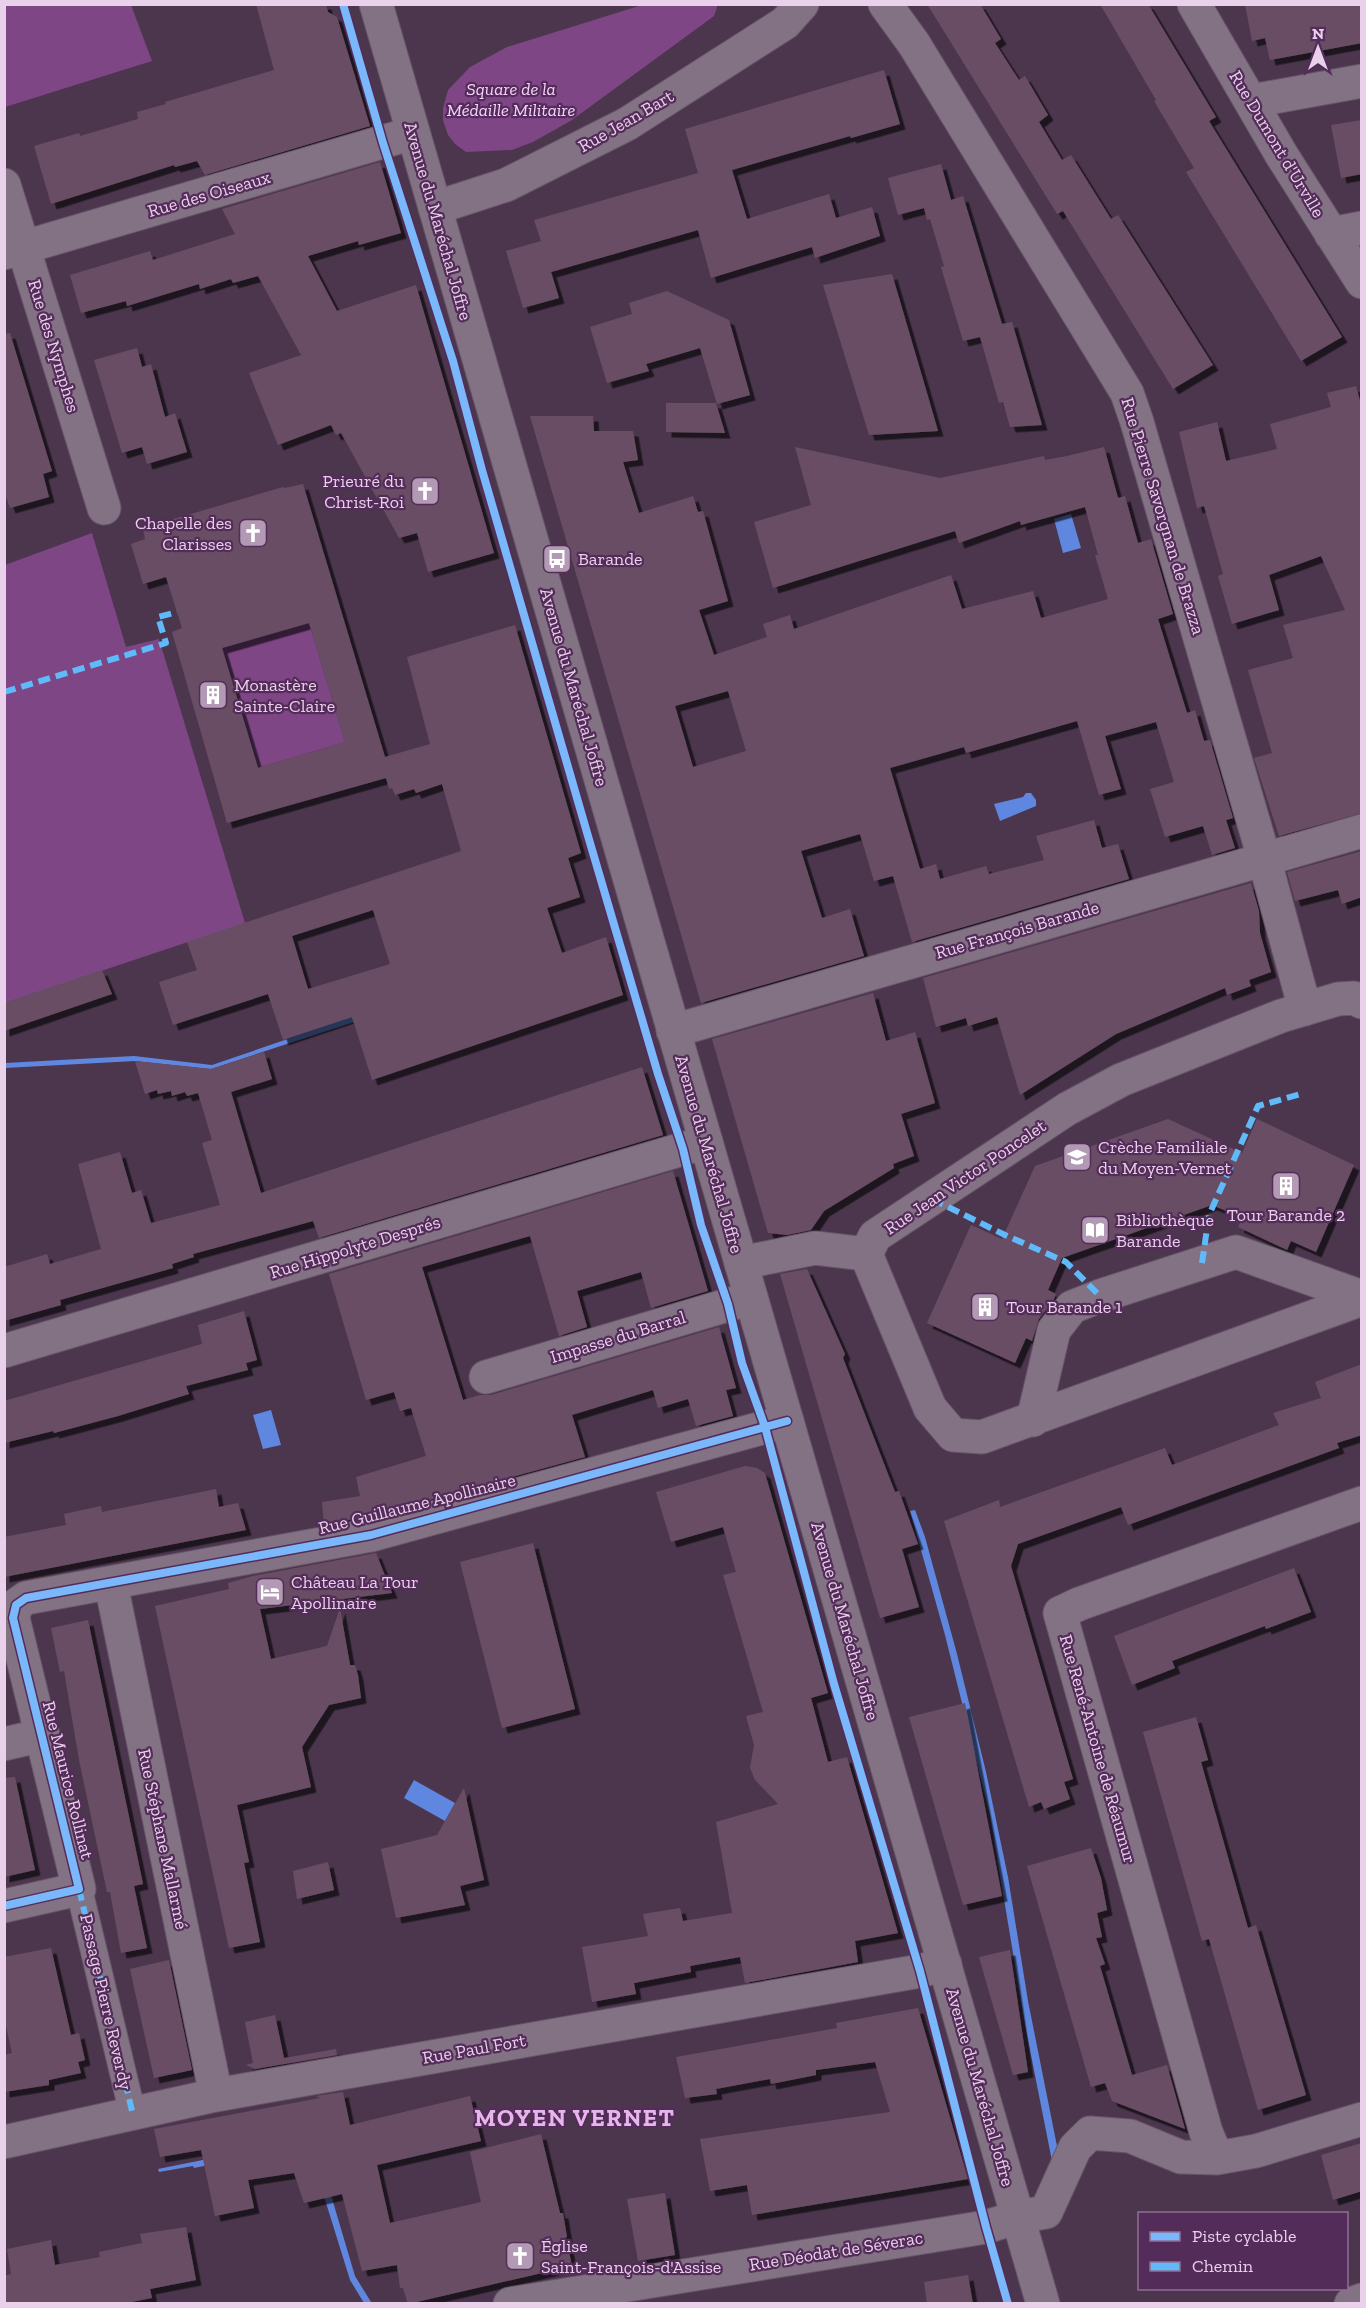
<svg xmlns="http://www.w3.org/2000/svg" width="1366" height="2308" font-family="'Zilla Slab',serif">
<defs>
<filter id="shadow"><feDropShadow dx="5.5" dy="5.5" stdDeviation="0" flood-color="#0009"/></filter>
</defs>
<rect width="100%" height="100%" fill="#4c364e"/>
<path fill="#7e4685" d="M5 4 131 5 152 61 5 107Z
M642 5 716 4 717 7 714 16 572 120 533 142 512 150 466 152 455 144 448 135 443 120V108L448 90 470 67 507 47Z
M92 533 126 647 159 639 245 923 5 1003V565Z
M309 623 345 742 258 768 222 648Z"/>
<path fill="#5f87df" d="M1071 514 1081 548 1063 553 1054 519Z
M1026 793H1031L1036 800V806L1000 821 994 804 1023 797Z
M361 1014 354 1022 211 1069 135 1061 5 1068V1063L134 1056 212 1065Z
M271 1410 281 1445 263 1449 253 1415Z
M915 1510 925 1537 957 1654 986 1772 1008 1877 1028 2001 1059 2156 1054 2171 1025 2025 990 1815 945 1635 910 1511Z
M414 1780 455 1803 445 1821 404 1798Z
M301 2140 317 2148 355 2276 371 2302 364 2303 350 2280 308 2145 194 2168 193 2166 159 2172 158 2169Z"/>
<path fill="#694e65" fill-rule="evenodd" filter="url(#shadow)" d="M256 4H326L328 12 337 17 370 126 205 175 197 161 175 167 174 165 51 204 34 146 79 133 80 136 138 119 137 112 166 104 165 102 274 70Z
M927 4H980L1001 39 995 43 1019 80 1025 76 1048 115 1039 122 1062 160 1071 155 1111 219 1118 215 1213 365 1173 389 1063 211 1057 214Z
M1100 4H1148L1216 117 1209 121 1342 337 1301 361 1186 172 1194 168 1154 101 1156 100Z
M1245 4H1362V43L1270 60 1265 38 1252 41Z
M884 70 900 124 851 138 850 136 732 170 747 219 829 194 836 218 872 207 880 236 815 258 812 247 711 278 698 230 551 272 559 298 523 308 506 251 541 241 534 220 698 173 685 129Z
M1362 120V174L1341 178 1331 125Z
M380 162 401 233 359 245 358 241 308 256 337 311 416 285 494 553 428 572 417 533 399 538 341 433 336 435 331 425 278 445 249 373 301 355 258 276 233 283 231 279 200 289 199 284 127 306 126 301 81 313 70 275 150 251 153 260 235 234 222 209Z
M941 164 951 200 963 196 1002 324 1012 322 1042 425 1010 427 1003 402 999 403 980 337 963 341 941 267 944 266 930 219 927 220 924 208 898 215 888 178Z
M892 274 927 393 938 431 869 435 823 285Z
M667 291 729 320 750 395 717 404 700 348 646 364 649 371 607 383 590 327 632 314 629 303Z
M10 333 52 471 43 474 49 497 10 508 4 491V334Z
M137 348 142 367 151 364 165 417 175 413 187 452 147 464 142 447 122 453 94 360Z
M1356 386 1362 408V813L1279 836 1254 758 1272 753 1248 670 1293 658 1283 625 1345 610 1321 556 1269 575 1279 610 1232 624 1218 576 1223 574 1204 506 1197 508 1179 432 1217 422 1226 461 1277 449 1270 424 1331 407 1327 393Z
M666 403H716L725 433 666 432Z
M530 416H593L594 431H633L638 460 623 462 639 513 693 496 698 512 703 511 728 601 699 610 714 655 767 637 763 624 790 615 794 629 951 575 962 609 1033 591 1041 618 1108 599 1095 555H1098L1085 507 1021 525 1020 521 959 543 955 531 773 588 754 522 811 505 795 447 940 478 1044 456 1045 460 1067 456 1104 447 1118 498 1125 496 1138 543 1151 539 1173 614 1158 619 1187 713 1195 710 1204 741 1210 740 1233 818 1226 820 1235 848 1212 855 1203 826 1165 837 1150 789 1174 782 1156 722 1105 736 1121 789 1099 795 1077 721 966 753 964 747 890 768 920 869 936 864 940 879 986 866 989 874 1044 860 1036 836 1094 820 1102 848 1118 844 1129 879 912 942 893 876 874 881 860 834 801 851 822 918 850 909 864 956 701 1003ZM728 691 746 751 693 767 675 706Z
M303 484 385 757 430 744 407 657 515 625 581 853 568 858 580 897 547 908 562 953 606 937 623 995 372 1080 352 1017 283 1040 268 994 173 1025 159 982 197 970 187 942 461 851 442 784 416 793 414 789 395 795 392 788 389 789 386 778 227 823 172 632 182 628 166 577 143 584 131 544 145 539 143 528 283 487 285 488ZM309 623 345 742 258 768 222 648ZM373 910 390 964 308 989 292 936Z
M1362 851V897L1342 904 1338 890 1295 901 1287 872Z
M1251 883 1259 911 1260 933 1271 972 1249 980 1251 986 1227 995 1225 988 1116 1034 1020 1095 997 1017 968 1026 966 1018 936 1027 923 978Z
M102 970 112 994 4 1031V1003Z
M873 993 886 1041 915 1032 935 1103 901 1114 914 1156 893 1164 894 1168 824 1211 811 1230 787 1235 768 1233 712 1039Z
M264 1052 272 1079 231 1092 261 1193 642 1067 663 1135 319 1238 313 1221 193 1254 194 1257 172 1264 173 1268 60 1300 61 1305 4 1321V1267L47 1254 50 1264 101 1249 78 1164 120 1152 132 1193 141 1190 151 1223 220 1205 202 1143 212 1140 198 1093 187 1096 185 1092 172 1096 171 1091 158 1094 157 1090 145 1094 135 1061 211 1069Z
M1168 1119 1242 1153 1257 1119 1354 1165 1316 1252 1291 1241 1287 1250 1238 1227 1243 1218 1212 1205 1062 1258 1048 1290 1056 1294 1054 1299 1039 1319 1032 1341 1026 1338 1015 1363 927 1323 971 1225 1002 1239 1035 1166Z
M673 1171 708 1291 651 1308 641 1272 577 1291 587 1327 559 1336 530 1236 422 1267 463 1400 480 1395H491L719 1327 736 1388 726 1390 733 1416 696 1426 688 1399 658 1408 653 1390 572 1415 585 1457 367 1517 324 1524 322 1502 360 1496 356 1477 426 1456 411 1408 400 1411 394 1392 366 1400 329 1274Z
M807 1269 845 1354 843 1358 895 1492 899 1491 918 1544 902 1549 919 1607 880 1618 780 1274Z
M244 1311 257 1360 246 1363 248 1370 186 1386 189 1394 118 1416 54 1433 53 1431 4 1443V1401L202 1344 198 1325Z
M1362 1364V1435L1337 1443 1339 1448 1128 1525 1121 1507 1018 1544 1011 1566 1073 1779 1064 1782 1070 1799 1044 1809 1041 1802 1029 1807 944 1521 999 1500 1000 1507 1165 1448 1172 1465 1279 1425 1273 1413 1321 1398 1315 1382Z
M745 1466 757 1468 765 1473 828 1693 811 1698 828 1762 847 1757 898 1933 855 1941 858 1962 745 1983 740 1957 690 1966 691 1972 634 1983 636 1994 592 2002 582 1947 648 1936 643 1914 680 1908 683 1921 732 1913 716 1822 778 1804 755 1780 750 1768 754 1745 746 1716 763 1712 723 1575 736 1572 723 1527 671 1542 656 1492Z
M216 1489 219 1507 238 1503 246 1530 4 1577V1537L66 1525 64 1514 101 1506 102 1512Z
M533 1543 575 1709 502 1728 460 1562Z
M376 1553 392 1593 260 1609 271 1659 327 1646 340 1608 350 1665H355L358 1675 361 1698 329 1705 302 1747 311 1787 237 1805 249 1862 244 1863 260 1942 229 1948 155 1606 229 1589 228 1583 253 1576Z
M1294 1568 1311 1612 1266 1629 1265 1626 1172 1661 1175 1668 1132 1685 1114 1636Z
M88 1620 143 1884 134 1886 147 1948 121 1953 110 1892H107L79 1760 64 1671 60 1672 51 1628Z
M965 1703 1002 1896 963 1905 909 1717Z
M1196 1717 1208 1760 1201 1762 1248 1928 1256 1925 1306 2095 1258 2110 1209 1939 1202 1941 1143 1732Z
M15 1777 35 1870 4 1877V1778Z
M464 1788 484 1880 460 1886 465 1905 396 1918 381 1849 437 1835Z
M1091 1848 1101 1878 1107 1910 1097 1913 1102 1937 1096 1938 1105 1964 1100 1966 1132 2075 1167 2065 1185 2129 1112 2101 1105 2083 1091 2087 1027 1866Z
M328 1862 334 1890 297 1899 293 1871Z
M51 1948 71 2035 79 2033 85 2060 78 2062 81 2073 49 2080V2085L4 2092V2055L12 2053 4 2017V1957Z
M1010 1950 1028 2072 1013 2075 979 1957Z
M169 1960 192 2070 154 2078 130 1969Z
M918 2008 968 2179 752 2215 747 2185 710 2191 700 2139 890 2112 875 2062 816 2070V2075L771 2084 770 2079 716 2089 717 2094 685 2098 676 2057 837 2028 836 2023Z
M275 2015 284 2058 336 2049 337 2055 255 2069 246 2065 253 2063 245 2022Z
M343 2092 350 2125 470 2096 481 2141 377 2165 390 2223 481 2202 470 2152 541 2134 560 2213H563L567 2237 562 2239 568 2247 572 2266 408 2304 403 2288H400L397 2265 362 2271 342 2194 304 2203 294 2173 248 2180 254 2208 215 2216 201 2150 160 2157 154 2129 320 2098 316 2096Z
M1362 2143V2191L1333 2200 1321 2155Z
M665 2193 675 2255 638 2261 627 2199Z
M186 2227 196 2280 150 2289 152 2298 121 2304H4V2276L11 2274 7 2249 51 2240 55 2265 100 2257 99 2252 142 2243 140 2234Z
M968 2275 973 2304H927L924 2282Z"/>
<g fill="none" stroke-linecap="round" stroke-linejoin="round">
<g stroke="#68546a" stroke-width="28">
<path id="pedestrian" d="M79 1889 133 2115"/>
</g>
<g stroke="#68546a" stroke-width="35">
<path id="minor" d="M885 4 914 44 1127 393 1137 422 1264 858 1305 1009
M1194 4 1281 154 1362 282
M1252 101 1362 81
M4 185 104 508
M435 208 506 185 627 124 785 23 802 4
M1331 234 1362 228
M4 253 413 133
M673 1031 1362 831
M866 1254 930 1408 953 1435 982 1437 1362 1299
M866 1254 875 1236 1067 1109 1121 1080 1281 1016 1338 999 1354 998 1362 1002
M741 1263 815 1248 866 1254
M4 1351 706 1142
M486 1377 751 1298
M1033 1420 1054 1330 1072 1307 1100 1296 1236 1252 1362 1297
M1362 1503 1079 1604 1060 1613 1206 2132 1217 2158 1256 2151 1362 2119
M111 1584 216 2095
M4 1744 43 1735
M4 1906 79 1889 13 1618 16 1605 26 1598 371 1535 787 1421
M4 2142 216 2095 920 1971 945 1964
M510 2304 986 2227 1018 2217 1046 2212 1075 2148 1090 2133 1130 2136 1181 2157 1217 2158
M1351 2304 1362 2300"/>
</g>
<g stroke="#68546a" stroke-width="35">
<path id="secondary" d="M376 4 1043 2304"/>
</g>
<use href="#pedestrian" stroke="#827284" stroke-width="26"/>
<use href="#minor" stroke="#827284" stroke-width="33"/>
<use href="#secondary" stroke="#827284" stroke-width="33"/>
<path stroke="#60bafa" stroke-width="6" stroke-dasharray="12 6" stroke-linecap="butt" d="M4 692 166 643 158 617 177 612
M932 1199 1005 1235 1066 1262 1100 1296
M1202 1263 1209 1215 1258 1106 1301 1094
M79 1889 133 2115"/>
<g stroke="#542c59" stroke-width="11">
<path id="cycleway" d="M343 4 383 143 453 361 482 470 588 836 658 1074 683 1149 701 1225 728 1304 742 1363 765 1427 834 1684 920 1971 986 2227 1008 2304
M4 1906 79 1889 13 1618 16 1605 26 1598 371 1535 787 1421"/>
</g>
<use href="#cycleway" stroke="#7ab7fb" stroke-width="8"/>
</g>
<defs>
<g id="church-square" transform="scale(1.5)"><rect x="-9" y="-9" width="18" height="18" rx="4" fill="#b29ab4" stroke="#542c59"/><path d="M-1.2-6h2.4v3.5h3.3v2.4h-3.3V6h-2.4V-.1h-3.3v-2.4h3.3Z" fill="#fff"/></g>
<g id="bus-square" transform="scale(1.5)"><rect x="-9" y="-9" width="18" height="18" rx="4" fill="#b29ab4" stroke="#542c59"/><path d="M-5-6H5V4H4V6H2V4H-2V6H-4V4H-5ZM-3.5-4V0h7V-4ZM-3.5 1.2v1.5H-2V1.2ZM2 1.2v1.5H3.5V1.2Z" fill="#fff"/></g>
<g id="building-square" transform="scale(1.5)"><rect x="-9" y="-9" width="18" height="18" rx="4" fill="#b29ab4" stroke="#542c59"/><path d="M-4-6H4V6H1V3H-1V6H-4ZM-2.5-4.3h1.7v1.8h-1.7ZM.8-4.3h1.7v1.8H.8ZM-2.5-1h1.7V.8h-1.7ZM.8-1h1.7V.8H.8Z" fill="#fff"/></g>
<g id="school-square" transform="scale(1.5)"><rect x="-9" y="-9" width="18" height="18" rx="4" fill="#b29ab4" stroke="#542c59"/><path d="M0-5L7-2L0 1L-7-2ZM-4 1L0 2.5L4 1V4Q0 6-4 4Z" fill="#fff"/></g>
<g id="library-square" transform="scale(1.5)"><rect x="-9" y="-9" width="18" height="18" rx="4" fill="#b29ab4" stroke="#542c59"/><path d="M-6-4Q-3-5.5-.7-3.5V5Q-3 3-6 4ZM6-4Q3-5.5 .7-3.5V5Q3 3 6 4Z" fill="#fff"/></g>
<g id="hotel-square" transform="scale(1.5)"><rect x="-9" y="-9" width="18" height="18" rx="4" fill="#b29ab4" stroke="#542c59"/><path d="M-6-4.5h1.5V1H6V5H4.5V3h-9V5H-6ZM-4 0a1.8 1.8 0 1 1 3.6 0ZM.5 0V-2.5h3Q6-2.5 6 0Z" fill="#fff"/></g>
</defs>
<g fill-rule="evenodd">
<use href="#church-square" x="425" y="491"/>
<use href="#church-square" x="253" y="533"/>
<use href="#bus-square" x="557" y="559"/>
<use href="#building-square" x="213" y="695"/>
<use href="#school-square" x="1077" y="1157"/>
<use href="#building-square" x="1286" y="1186"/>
<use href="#library-square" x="1095" y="1230"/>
<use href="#building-square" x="985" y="1307"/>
<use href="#hotel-square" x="270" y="1592"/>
<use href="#church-square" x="520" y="2256"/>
</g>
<g text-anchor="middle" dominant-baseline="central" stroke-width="4.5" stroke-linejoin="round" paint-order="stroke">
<g font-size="18" font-style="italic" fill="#f8d1fc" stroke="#542c59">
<text x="511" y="89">Square de la<tspan x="511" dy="21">Médaille Militaire</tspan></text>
</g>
<g font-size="18" fill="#e9d0eb" stroke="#542c59">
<text transform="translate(626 121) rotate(-30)">Rue Jean Bart</text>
<text transform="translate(1277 144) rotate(59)">Rue Dumont d'Urville</text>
<text transform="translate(209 194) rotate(-16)">Rue des Oiseaux</text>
<text transform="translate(438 221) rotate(74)">Avenue du Maréchal Joffre</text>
<text transform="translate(54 346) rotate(73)">Rue des Nymphes</text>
<text transform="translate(1163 516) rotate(73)">Rue Pierre Savorgnan de Brazza</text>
<text transform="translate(574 687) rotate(74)">Avenue du Maréchal Joffre</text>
<text transform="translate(1017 930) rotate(-16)">Rue François Barande</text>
<text transform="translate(709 1154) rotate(74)">Avenue du Maréchal Joffre</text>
<text transform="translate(965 1177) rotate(-34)">Rue Jean Victor Poncelet</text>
<text transform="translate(355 1247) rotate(-17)">Rue Hippolyte Després</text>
<text transform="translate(618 1337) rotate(-17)">Impasse du Barral</text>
<text transform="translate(417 1504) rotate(-14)">Rue Guillaume Apollinaire</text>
<text transform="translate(845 1621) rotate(74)">Avenue du Maréchal Joffre</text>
<text transform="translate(1098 1749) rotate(74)">Rue René-Antoine de Réaumur</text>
<text transform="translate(68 1780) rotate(76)">Rue Maurice Rollinat</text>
<text transform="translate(163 1839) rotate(78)">Rue Stéphane Mallarmé</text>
<text transform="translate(106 2002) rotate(77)">Passage Pierre Reverdy</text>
<text transform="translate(474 2049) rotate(-10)">Rue Paul Fort</text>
<text transform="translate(980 2087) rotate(74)">Avenue du Maréchal Joffre</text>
<text transform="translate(836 2251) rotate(-9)">Rue Déodat de Séverac</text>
</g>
<g font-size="18" fill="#e9d0eb" stroke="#542c59" text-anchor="start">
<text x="404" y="481" text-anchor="end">Prieuré du<tspan x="404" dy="21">Christ-Roi</tspan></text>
<text x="232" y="523" text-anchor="end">Chapelle des<tspan x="232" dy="21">Clarisses</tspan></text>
<text x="578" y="559">Barande</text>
<text x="234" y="685">Monastère<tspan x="234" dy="21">Sainte-Claire</tspan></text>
<text x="1098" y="1147">Crèche Familiale<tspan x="1098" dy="21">du Moyen-Vernet</tspan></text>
<text x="1286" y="1215" text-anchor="middle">Tour Barande 2</text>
<text x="1116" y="1220">Bibliothèque<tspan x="1116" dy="21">Barande</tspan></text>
<text x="1006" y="1307">Tour Barande 1</text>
<text x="291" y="1582">Château La Tour<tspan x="291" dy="21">Apollinaire</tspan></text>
<text x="541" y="2246">Église<tspan x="541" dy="21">Saint-François-d'Assise</tspan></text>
</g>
<g font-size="24" font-weight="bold" letter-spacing="1.5" fill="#e5b5eb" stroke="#542c59">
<text x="575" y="2117">MOYEN VERNET</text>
</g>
</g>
<rect width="1366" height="2308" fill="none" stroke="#e9d0eb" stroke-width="12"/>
<rect x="1138" y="2212" width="210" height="78" fill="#542c59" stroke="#906e93" stroke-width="1.5"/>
<rect x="1150" y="2232" width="30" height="9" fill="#7ab7fb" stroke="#906e93" stroke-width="1.5"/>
<text x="1192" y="2242" font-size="18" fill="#e9d0eb">Piste cyclable</text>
<rect x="1150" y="2262" width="30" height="9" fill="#60bafa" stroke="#906e93" stroke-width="1.5"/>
<text x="1192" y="2272" font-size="18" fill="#e9d0eb">Chemin</text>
<g transform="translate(1318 48)" stroke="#542c59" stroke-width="4.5" paint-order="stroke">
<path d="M0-4.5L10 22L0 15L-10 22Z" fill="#e9d0eb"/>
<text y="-9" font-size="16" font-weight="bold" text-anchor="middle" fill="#e9d0eb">N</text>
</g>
</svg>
